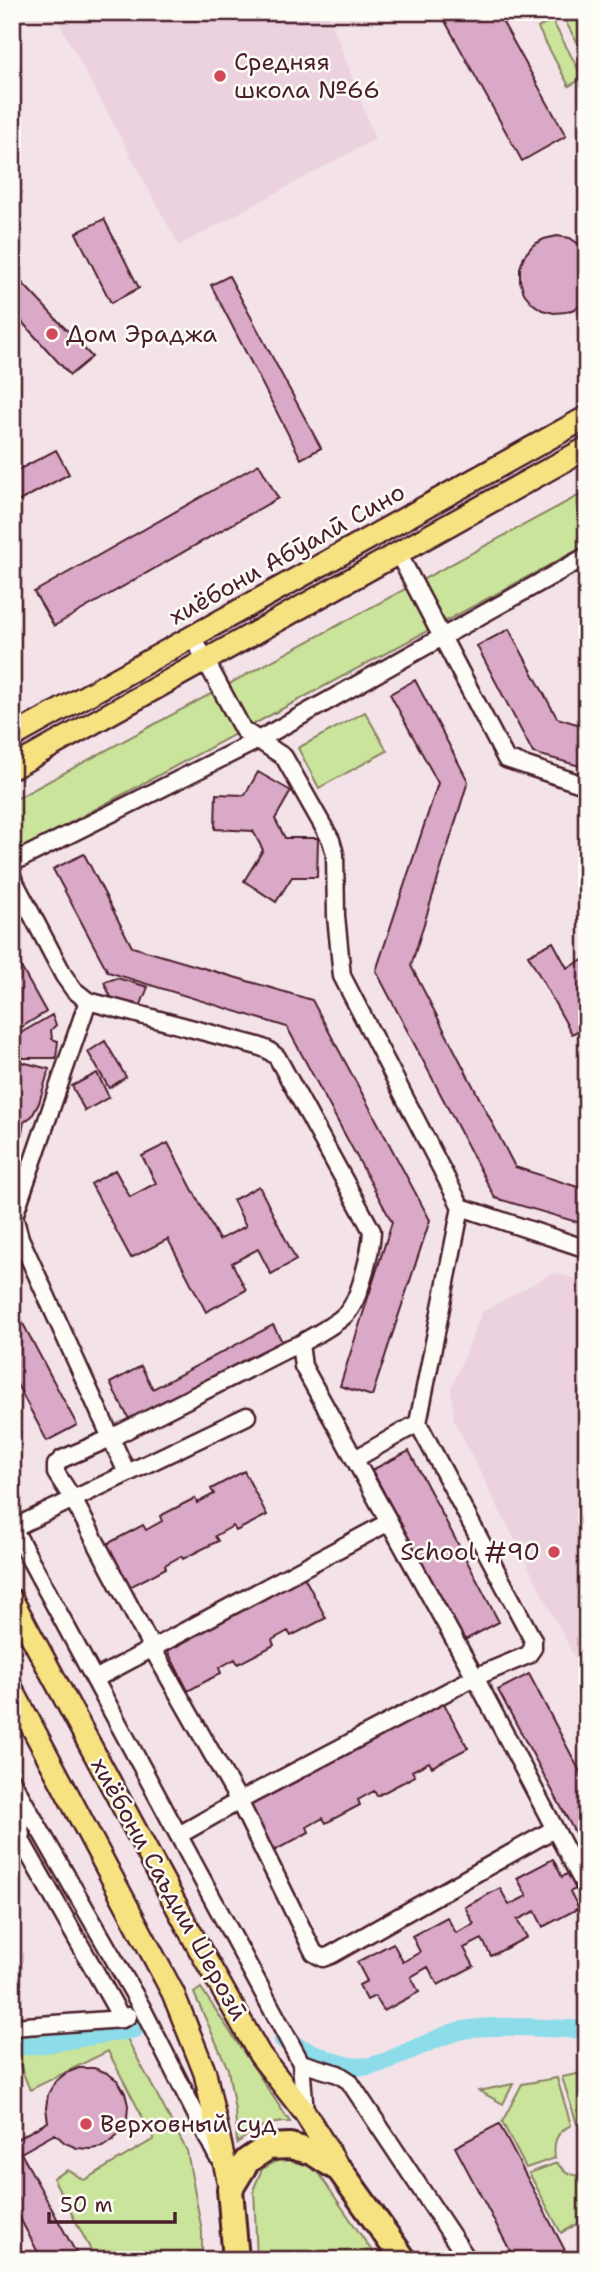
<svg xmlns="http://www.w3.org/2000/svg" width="599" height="2272" font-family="'Shantell Sans',sans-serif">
<rect width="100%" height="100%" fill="#f3e3e9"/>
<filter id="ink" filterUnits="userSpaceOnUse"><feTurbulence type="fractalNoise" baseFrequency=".0143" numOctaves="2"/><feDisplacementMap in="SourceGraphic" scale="14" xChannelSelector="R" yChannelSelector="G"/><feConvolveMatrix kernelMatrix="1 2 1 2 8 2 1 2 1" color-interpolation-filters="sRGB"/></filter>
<g filter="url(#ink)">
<path fill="#ecd2df" d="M53 12H328L375 139 179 246Z
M553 1273 587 1281V1682L454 1421 451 1389 482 1312Z"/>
<path fill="#cae49b" stroke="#8a8263" stroke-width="2" d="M568 12H587V61L562 15Z
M552 20 583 78 569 86 538 28Z
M587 491V545L12 854V801Z
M365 712 387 751 319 788 298 748Z
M201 1988 290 2122C265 2122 257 2128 237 2143L235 2110 228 2069 194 1993Z
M12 2031 124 2033 187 2151 202 2231V2260H96L53 2178 68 2170 84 2180 154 2139 108 2051 30 2090 15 2054Z
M587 2072V2124H577L562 2077Z
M557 2078 571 2125C556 2133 553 2141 555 2158L526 2168 502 2122 522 2084Z
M513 2084 503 2104 479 2091Z
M282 2158 299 2159 315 2168 378 2260H257L254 2188 262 2169Z
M557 2163C566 2174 573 2177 587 2175V2219L561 2233 529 2173Z"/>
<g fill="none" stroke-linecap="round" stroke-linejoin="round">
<path stroke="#8ddcea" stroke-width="18" d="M283 2040 330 2060
M12 2047 38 2045 135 2029
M337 2062C372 2076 396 2055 428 2043 439 2038 451 2032 463 2030 498 2023 550 2029 587 2030"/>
</g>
<path fill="#dba9c8" stroke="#4a1f2b" stroke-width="2" d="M440 12H497L566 136 522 161Z
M104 219 139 288 111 303 76 233Z
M557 236 570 238 587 250V300L577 308 566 312 554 313 542 310 532 303 524 293 520 281V268L524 256 533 245 544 239Z
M12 272 92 357 70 375 12 311Z
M229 276 321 448 301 459 211 285Z
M56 450 69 474 12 505V473Z
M259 464 278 498 54 626 34 592Z
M509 629 557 718 587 727V768L533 753 477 646Z
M415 680 468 781 411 966 515 1167 587 1190V1225L495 1198 376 971 438 783 390 694Z
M258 772 291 791 275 819 285 838H318L317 877H292L276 902 244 881 263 850 253 831 215 829 216 794 245 795Z
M84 854 132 947 312 1000 430 1220 372 1396 340 1386 392 1222 287 1027 108 972 53 869Z
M553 942 567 968 587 958V988L580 991 587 1004V1026L572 1034 528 955Z
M12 951 46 1012 15 1031 12 1026Z
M117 978 148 987 138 1012 114 1004 104 982Z
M52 1015 56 1025 51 1030 52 1039 58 1041 56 1058H22L19 1034Z
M105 1041 126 1077 109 1088 88 1052Z
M14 1060 49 1069 39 1103 32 1116 24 1122 17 1156 12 1154Z
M97 1073 109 1097 85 1111 72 1086Z
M168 1143 219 1240 246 1226 233 1200 259 1186 296 1260 271 1274 258 1249 232 1263 246 1290 206 1312 168 1239 131 1258 91 1184 115 1170 130 1197 156 1183 142 1156Z
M12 1303 77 1425 47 1441 12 1375Z
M273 1325 283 1343 131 1423 110 1383 141 1366 153 1389Z
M409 1451 499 1622 463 1641 372 1470Z
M244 1471 267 1515 236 1531 233 1526 215 1536 218 1541 183 1559 181 1556 165 1565 166 1568 130 1587 107 1544 143 1525 146 1530 162 1521 160 1516 195 1498 197 1503 214 1494 211 1489Z
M302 1573 326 1618 291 1636 288 1631 272 1640 274 1645 238 1664 235 1659 219 1668 221 1673 188 1691 165 1646 198 1628 200 1633 217 1624 214 1619 251 1600 253 1605 270 1596 267 1591Z
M529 1674 587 1785V1855L498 1690Z
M441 1698 468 1748 432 1767 429 1762 412 1771 415 1776 377 1796 374 1791 358 1800 360 1805 326 1823 323 1818 307 1827 309 1832 274 1851 248 1801 283 1783 285 1787 302 1779 299 1774 332 1756 335 1761 352 1752 349 1747 387 1727 390 1732 406 1723 403 1718Z
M553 1859 562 1877 569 1873 577 1888 570 1892 579 1908 543 1927 535 1911 517 1920 527 1937 491 1956 482 1939 464 1948 474 1966 438 1985 428 1967 411 1977 419 1992 384 2011 375 1996 367 2000 359 1985 367 1981 357 1962 393 1943 403 1962 420 1952 412 1936 447 1917 456 1933 474 1924 465 1907 500 1888 509 1905 527 1896 517 1878Z
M79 2068H94L107 2073 118 2081 125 2093 128 2105 127 2118 122 2130 113 2140 102 2147 90 2149 77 2148 65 2143 55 2134 21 2153 80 2260H42L12 2203V2136L15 2140 48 2122 46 2108 48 2094 55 2082 66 2073Z
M499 2124 570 2260H515L455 2147Z"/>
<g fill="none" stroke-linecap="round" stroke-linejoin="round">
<g stroke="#4a1f2b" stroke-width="21">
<path id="minor" d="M398 553 506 759 587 786
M193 637 243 730 284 757 331 840 335 854 336 916 342 976 461 1207 587 1249
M12 863 258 740 587 556
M12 877 64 976 74 990 88 1001 258 1046 268 1050 277 1057 372 1231C371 1251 360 1300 346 1314 333 1327 314 1335 300 1344L303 1366 475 1677 587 1890
M88 1001 14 1216 20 1238 127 1473
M300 1344 287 1349 111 1438 62 1459 56 1465V1473L73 1499 152 1648 239 1801 314 1953 323 1958 331 1955 554 1829
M355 1459 418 1423 461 1207
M12 1526 301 2063 305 2113
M13 1528 247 1416
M95 1679 389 1522
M12 1781 142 2008 217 2156
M24 1802 20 1829 22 1842 122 2019
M179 1835 239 1801 475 1677 528 1655 533 1648V1640L418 1423
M12 2027 122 2019 128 2016
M301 2063 338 2074 349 2081 468 2260"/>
</g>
<g stroke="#4a1f2b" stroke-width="26">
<path id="major" d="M12 737 587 417
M12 768 587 448
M12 1600 199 1948 260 2055 305 2113 340 2170
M12 1689 173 1993 205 2073 230 2189"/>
</g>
<g stroke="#4a1f2b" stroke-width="30">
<path id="highway" d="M236 2260 230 2189 247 2161 268 2147 290 2146 312 2152 340 2170 404 2260"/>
</g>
<use href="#minor" stroke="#fdfcf7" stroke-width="16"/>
<use href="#major" stroke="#f7e281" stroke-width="21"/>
<use href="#highway" stroke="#f7e281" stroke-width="24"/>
</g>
</g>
<g fill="#d1495b" stroke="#fdfcf7" stroke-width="2.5">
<circle cx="220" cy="76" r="7"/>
<circle cx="52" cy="334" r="7"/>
<circle cx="554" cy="1552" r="7"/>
<circle cx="86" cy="2124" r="7"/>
</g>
<g text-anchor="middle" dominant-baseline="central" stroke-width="5" stroke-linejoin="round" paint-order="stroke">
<g font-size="24" fill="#4a1f2b" stroke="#fdfcf7" text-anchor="start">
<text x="234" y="62">Средняя<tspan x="234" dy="28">школа №66</tspan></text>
<text x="66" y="334">Дом Эраджа</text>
<text x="540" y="1552" text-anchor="end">School #90</text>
<text x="100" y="2124">Верховный суд</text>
</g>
<g font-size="24" fill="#4a1f2b" stroke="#fdfcf7">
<text transform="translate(287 554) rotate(-29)">хиёбони Абӯалӣ Сино</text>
<text transform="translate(169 1889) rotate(61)">хиёбони Саъдии Шерозӣ</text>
</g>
</g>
<rect width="599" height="2272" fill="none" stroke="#fdfcf7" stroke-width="42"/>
<rect x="21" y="21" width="557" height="2230" fill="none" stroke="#4a1f2b" stroke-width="2.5" filter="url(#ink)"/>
<path d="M49 2212v10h126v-10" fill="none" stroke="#4a1f2b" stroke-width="3.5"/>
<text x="60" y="2212" font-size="21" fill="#4a1f2b" stroke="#fdfcf7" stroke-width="5" paint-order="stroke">50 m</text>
</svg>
